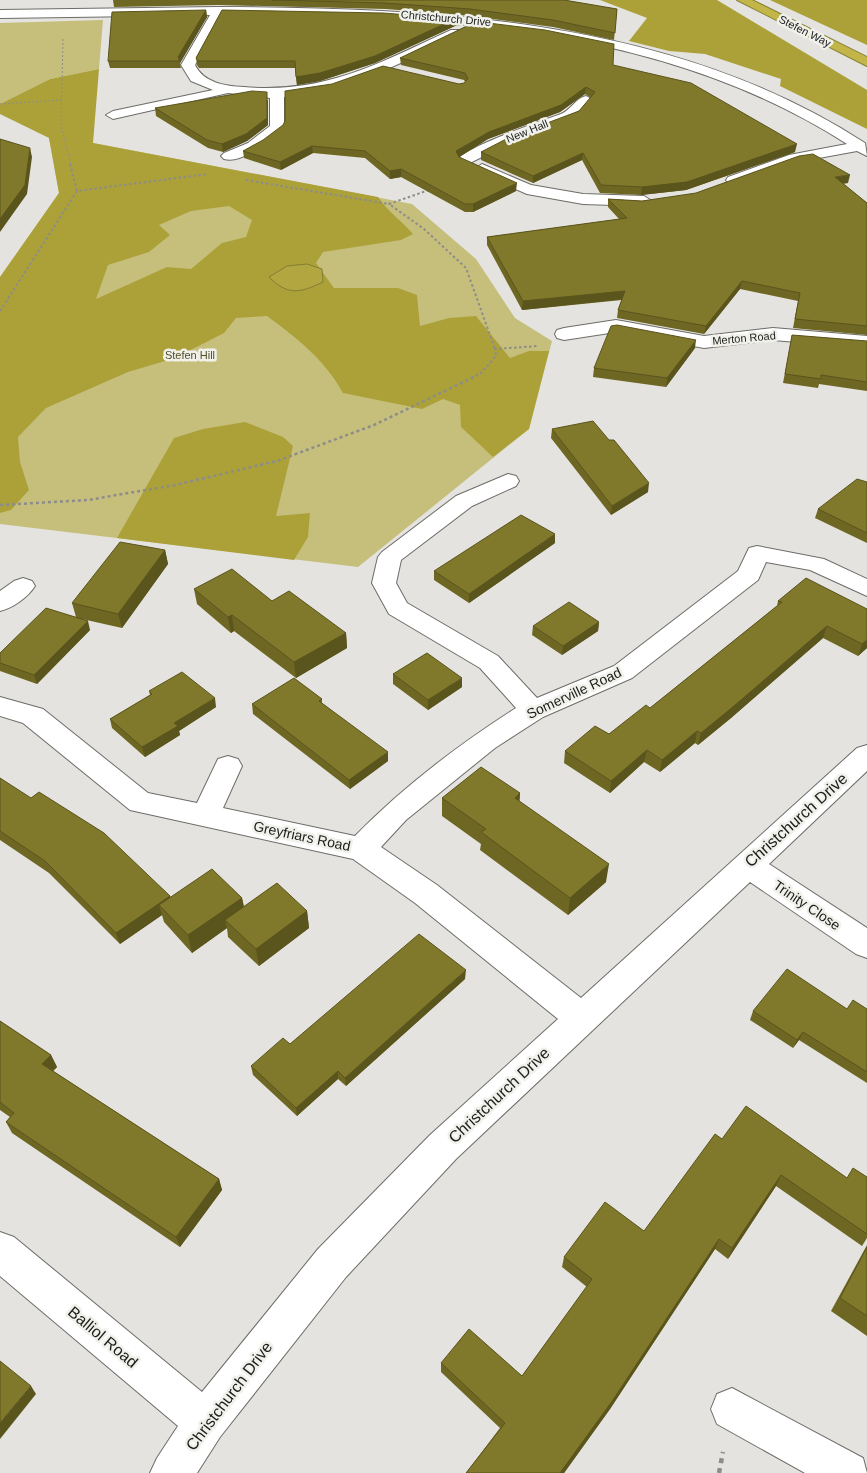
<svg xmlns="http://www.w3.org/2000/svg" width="867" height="1473" font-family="Helvetica,sans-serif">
<rect width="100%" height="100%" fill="#e4e3df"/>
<path fill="#c6bf7c" d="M103 20 99 69 50 79 0 104V23Z
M49 138 93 143 412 204 476 259 515 318 552 341 529 429 358 567 0 524V277L59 193Z"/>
<path fill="#aca139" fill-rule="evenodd" d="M600 0H717L867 90V129L780 86 781 79 705 54 669 51 629 41 647 18Z
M770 0H867V45Z
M99 69 93 143 378 197C388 212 402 221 413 234L401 240 323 252 316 263 334 288H398L417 295 420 326 449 318 476 316 510 358 529 351H549L529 429 493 457 461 427 460 405 443 399 422 409 343 393C325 360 297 338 267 316L236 318 224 333 175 358 128 372 46 408 18 437 20 462 29 490 11 510 0 513V277L59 193 49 138 0 114V104L50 79ZM229 206 252 220 246 237 222 243 191 269 167 267 96 299 108 265 149 252 170 235 159 225 191 211Z
M245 422 283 437 293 446 276 516 310 513 308 537 294 560 117 538 174 438 203 429Z"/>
<path fill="#b1a63f" stroke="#847d34" d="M307 264 322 269 323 282C300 293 288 296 269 277L287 266Z"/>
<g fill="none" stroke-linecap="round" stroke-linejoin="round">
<g stroke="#6d6c68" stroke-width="2">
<path id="minor" d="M218 7C439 8 674 19 865 143L867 156 857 151 797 162 734 185 728 183 726 180 728 177 789 155 847 144C662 25 435 15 222 15L195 65C204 83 225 86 244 87 325 94 379 63 451 30H459L461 33C455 41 440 45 431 49 384 71 337 94 284 97V128L282 131C268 142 242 164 224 159L221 156 224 153 248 143 270 126V98L228 93 113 119 106 115 113 111 213 90 191 81 181 65 210 15 0 18V10Z
M586 96 593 100 578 117 509 143 470 163H460L457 160C467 146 542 121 561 114 571 110 576 98 586 96Z
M482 164 531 185 583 194 644 196 652 201 644 206 583 204 527 194 477 172 474 169Z
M616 320 704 336 773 328 867 336V348L773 340 704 348 616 332 564 340 557 338 555 334 557 330 564 328Z
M508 474 516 476 519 481 516 486 472 506 401 560 396 583 407 603 498 656 537 698 614 666 738 571 749 548 757 546 824 559 867 579V596L810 570 766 562 758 580 632 678 543 717 495 748 406 820 381 847 437 885 581 998 857 748 867 745V771L769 864 867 928V958L856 954 750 882 456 1159 346 1277 220 1437 197 1473H150L157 1458 178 1426 0 1276V1232L14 1237 202 1392 318 1249 430 1135 558 1019 415 903 353 859 130 810 23 723 0 716V697L43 709 148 793 197 803 218 759 228 756 238 759 242 766 223 808 355 836C403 787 458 745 516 708L480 668 389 614 372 583 378 557 382 552 456 496Z
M23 578 32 581 35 586C28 597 13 608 0 611V591L14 581Z
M732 1388 863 1458 867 1473H805L717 1424 711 1409 717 1394Z"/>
</g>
<g stroke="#888039" stroke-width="2">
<path id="highway" d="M737 0H752L867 57V66Z"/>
</g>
<path stroke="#8d8c89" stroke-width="1" stroke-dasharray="2 2" stroke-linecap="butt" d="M63 39 61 125 71 165
M0 104 62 100"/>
<path stroke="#8d8c89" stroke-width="2" stroke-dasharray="2.5 2.5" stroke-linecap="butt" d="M70 164 77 191
M246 180 389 204
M429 190 389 204 424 229 466 268 495 349
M0 311 77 191 208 174
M471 378 481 373 496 356 495 349 538 346"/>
<path stroke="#8d8c89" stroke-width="2.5" stroke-dasharray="3 3" stroke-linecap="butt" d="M0 505 88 500 175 485 277 461 374 425 474 377"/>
<path stroke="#8d8c89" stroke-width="4.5" stroke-dasharray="5 5" stroke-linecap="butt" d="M719 1473 723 1452"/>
<use href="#minor" fill="#fff" fill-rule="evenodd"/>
<use href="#highway" fill="#c2b649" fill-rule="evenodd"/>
</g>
<path fill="#6e6724" d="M113 0H564L617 9 614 40 553 27 470 16 386 9 218 5 114 7Z
M206 10 207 17 180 63 181 68H110L108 61Z
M222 10 462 19V26H455L375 63 320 81 297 85 295 68H199L197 65 196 58Z
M464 20 613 65 795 152 686 190 641 195 600 193 582 160 533 183 481 160V152L579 111 591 98 585 94 560 112 488 139 459 157 516 191 473 212H465L401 177 390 179 365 158 313 153 281 170 244 158 243 151 459 84 464 83 465 82 464 80 401 65 400 58 465 27Z
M268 100V125L247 141 223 152 208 148 156 116 155 108Z
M848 183 843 184 867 203V335L793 328 798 301 740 289 704 334 617 318 618 310 622 300 522 310 487 245V237L619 219 608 207V199L642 201Z
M792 335 867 341V391L819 384 818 388 783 383Z
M695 348 666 387 593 377 594 368Z
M552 429 648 492 611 515 551 438Z
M867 482V543L815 518 818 509Z
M555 543 469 603 434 580V571Z
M165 550 168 564 122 628 82 619 90 630 37 684 0 671V653L76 617 72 603Z
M194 589 272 601 346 633 347 648 296 678 234 631 231 633 197 604Z
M778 601 867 609V648L858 656 823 638 731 718 698 745 695 743 660 772 644 762 610 793 564 763 565 751 609 734 650 708 777 606Z
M599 622 598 631 562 655 532 635 533 626Z
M393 674 462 687 428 710 393 684Z
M149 691 216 707 179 731 180 735 145 757 112 728 110 719 150 695Z
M322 699V703L388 761 350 789 253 714 252 704Z
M0 778 171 897 242 898 244 906 307 911 309 928 259 966 228 937 227 928 192 953 164 922 162 915 120 944 49 873 0 840Z
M520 793 519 801 606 882 568 915 480 850 481 844 442 816V798Z
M465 979 346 1086 338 1079 297 1116 253 1075 251 1066 290 1044Z
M847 1009H867V1083L799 1040 793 1048 750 1020 753 1011Z
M0 1021 51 1055 57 1067 53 1071 219 1179 222 1190 180 1247 12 1133 6 1122 10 1117 0 1110Z
M722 1139 847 1178 867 1177V1238L862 1246 776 1186 728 1259 715 1249 610 1409 564 1473H466L500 1428 441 1372V1363L522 1376 587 1287 562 1267 564 1257 644 1231Z
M867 1245V1336L831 1311Z"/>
<path fill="#5a541d" d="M206 10 207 17 180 63 178 57Z
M455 19V26L375 63 320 81 297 85 296 77Z
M586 87 585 94 560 112 488 139 456 159V151L489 132Z
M267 92 268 125 247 141 223 152 222 144Z
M797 144 795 152 686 190 641 195 642 187Z
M312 146 313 153 281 170 280 162Z
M30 148 32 157 27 194 0 232V219Z
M583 153 582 160 533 183V176Z
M401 169V177L390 179V171Z
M850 175 848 183 833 185 835 177Z
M517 183 516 191 473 212V204Z
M742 281 740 289 704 334 706 326Z
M625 291 624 299 522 310 523 301Z
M696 340 695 348 666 387 667 378Z
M649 483 648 492 611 515 612 506Z
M555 534V543L469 603V594Z
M165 550 168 564 122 628 118 614Z
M232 615 234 631 231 633 228 617Z
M88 621 90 630 37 684 34 675Z
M599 622 598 631 562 655 563 646Z
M827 626 823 638 731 718 698 745 701 733Z
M346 633 347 648 296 678 294 662Z
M867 640V648L858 656 862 644Z
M462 678V687L428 710V700Z
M215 698 216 707 179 731 180 735 145 757 142 747 174 723Z
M697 731 695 743 660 772 662 760Z
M647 750 644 762 610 793 611 781Z
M388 752V761L350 789 349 780Z
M520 793 519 811 515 798Z
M609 864 606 882 568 915 570 898Z
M170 896 173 908 159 905 162 915 120 944 116 933Z
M242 898 245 915 225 920 227 928 192 953 188 935Z
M307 911 309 928 259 966 256 949Z
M466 970 465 979 346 1086 345 1078Z
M803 1032 799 1040 793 1048 797 1040Z
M51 1055 57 1067 48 1076 42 1064Z
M338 1071V1079L297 1116 296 1108Z
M781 1175 776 1186 728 1259 732 1248Z
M219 1179 222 1190 180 1247 176 1237Z
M719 1239 715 1249 610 1409 564 1473H560Z
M31 1386 36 1394 0 1439V1423Z"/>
<path fill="#80782a" stroke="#5a541d" d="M272 0H564L617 9 615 33 553 20 470 9 385 3Z
M206 10 178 57 180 61H108L112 12Z
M222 10 383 13 462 19H455L375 56 320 73 296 77 295 61H198L196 58Z
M464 20 545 30 614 44 613 65 691 83 797 144 687 182 642 187 601 185 583 153 533 176 481 152 510 137 579 111 595 92 586 87 561 105 489 132 456 151 459 157 517 183 473 204H465L401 169 390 171 365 151 312 146 280 162 243 151 263 140 283 125 285 121V91L332 84 383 66 459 84 464 83 468 79 465 73 400 58 467 26Z
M252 91 267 92V118L246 134 222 144 207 140 155 108Z
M0 139 30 148 25 185 0 219Z
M813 154 850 175 835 177 867 203V326L795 319 800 293 742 281 706 326 618 310 625 291 523 301 487 237 627 218 608 199 642 201 696 193 799 156Z
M617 325 696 340 667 378 594 368 611 326Z
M792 335 867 341V382L821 375V379L785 374Z
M593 421 609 440H614L649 483 612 506 552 429Z
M857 479 867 482V533L818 509Z
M521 515 555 534 469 594 434 571Z
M120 542 165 550 118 614 72 603Z
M232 569 272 601 289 591 346 633 294 662 232 615 228 617 194 589Z
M806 578 867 609V640L862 644 827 626 734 706 701 733 697 731 662 760 647 750 611 781 565 751 595 726 609 734 646 705 650 708 782 602 778 601Z
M569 602 599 622 563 646 533 626Z
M46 608 88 621 34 675 0 663V653Z
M427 653 462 678 428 700 393 674Z
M182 672 215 698 174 723 178 726 142 747 110 719 152 694 149 691Z
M294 678 322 699 319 701 388 752 349 780 252 704Z
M481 767 520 793 515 798 609 864 570 898 481 832 486 829 442 798Z
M0 778 31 798 39 792 104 833 170 896 116 933 45 861 0 831Z
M212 869 242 898 188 935 159 905Z
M277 883 307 911 256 949 225 920Z
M419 934 466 970 345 1078 338 1071 296 1108 251 1066 283 1038 290 1044Z
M787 969 847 1009 853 1000 867 1009V1072L803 1032 797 1040 753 1011Z
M0 1021 51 1055 42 1064 219 1179 176 1237 6 1122 14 1113 0 1102Z
M746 1106 847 1178 853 1168 867 1177V1234L781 1175 732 1248 719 1239 613 1400 560 1473H466L505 1423 441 1363 469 1329 522 1376 592 1279 564 1257 605 1202 644 1231 715 1134 722 1139Z
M867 1247V1316L840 1298Z
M0 1361 31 1386 0 1423Z"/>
<g text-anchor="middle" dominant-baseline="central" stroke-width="5" stroke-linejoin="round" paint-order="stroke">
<g font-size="11" fill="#1c1c1a" stroke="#f1f1ec">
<text transform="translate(446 18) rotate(5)">Christchurch Drive</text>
<text transform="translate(805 31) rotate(27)">Stefen Way</text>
<text transform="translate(527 131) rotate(-22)">New Hall</text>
<text transform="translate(744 338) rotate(-5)">Merton Road</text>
</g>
<g font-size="11" fill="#524d23" stroke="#f1f1ec">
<text x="190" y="355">Stefen Hill</text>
</g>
<g font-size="14" fill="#1c1c1a" stroke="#f1f1ec">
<text transform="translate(574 693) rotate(-25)">Somerville Road</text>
<text transform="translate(302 836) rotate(12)">Greyfriars Road</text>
<text transform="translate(807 905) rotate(34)">Trinity Close</text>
</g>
<g font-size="16" fill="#1c1c1a" stroke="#f1f1ec">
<text transform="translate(796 820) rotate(-42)">Christchurch Drive</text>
<text transform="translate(499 1095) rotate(-43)">Christchurch Drive</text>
<text transform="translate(103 1337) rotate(40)">Balliol Road</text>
<text transform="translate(229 1396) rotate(-53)">Christchurch Drive</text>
</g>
</g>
</svg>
